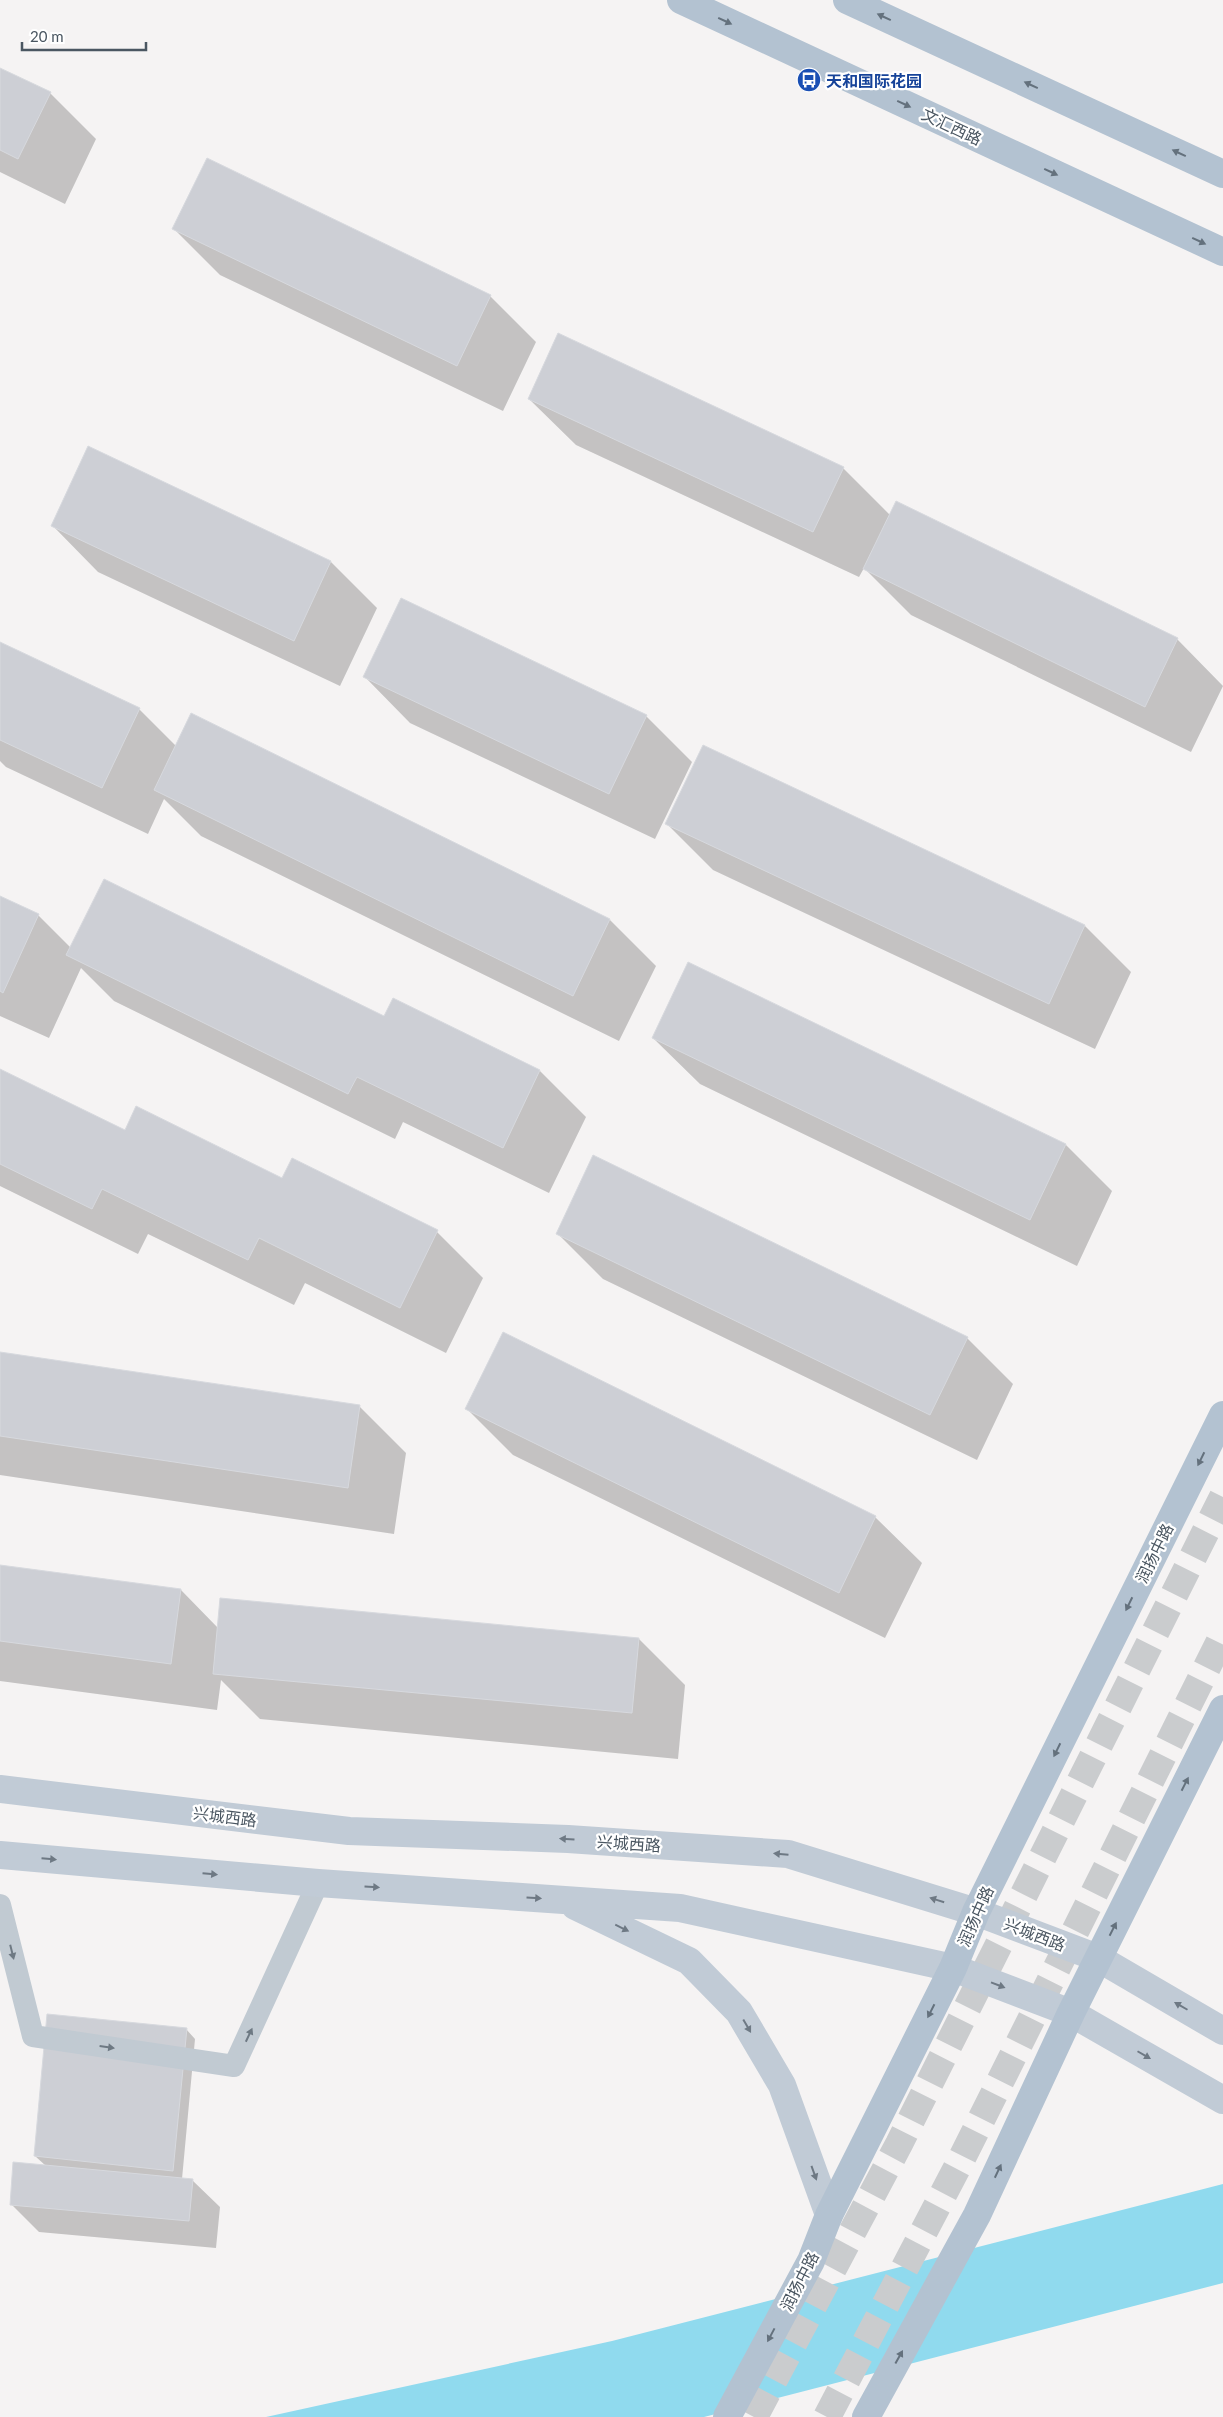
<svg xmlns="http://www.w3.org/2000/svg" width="1223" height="2417" font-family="Lato,'Noto Sans SC',sans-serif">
<rect width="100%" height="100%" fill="#f5f3f3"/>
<path fill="#90daee" d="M1223 2184V2283L704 2417H266L612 2341Z"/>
<path fill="#0003" d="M0 69 50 93 96 139 65 204 0 172Z
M174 229 490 296 536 342 503 411 220 275Z
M529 399 843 468 890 515 896 503 1177 639 1223 686 1191 752 911 615 864 568 859 577 576 445Z
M89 448 331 562 377 608 340 686 98 572 52 525Z
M0 643 139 709 176 746 192 715 610 920 656 966 619 1041 201 836 164 799 148 834 6 767 0 761Z
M364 676 646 716 692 762 655 839 410 723Z
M703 747 1085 926 1131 972 1095 1049 713 870 667 824Z
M0 897 38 915 71 948 384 1018 393 999 540 1071 586 1117 549 1193 403 1122 395 1139 114 1001 81 968 49 1038 0 1016Z
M689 964 1066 1145 1112 1191 1077 1266 700 1084 653 1038Z
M0 1070 125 1132 283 1179 437 1232 483 1278 446 1353 305 1283 294 1305 148 1234 138 1254 0 1186Z
M557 1233 967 1338 1013 1384 977 1460 603 1279Z
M0 1353 359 1406 406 1453 394 1534 0 1475Z
M467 1409 875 1517 922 1563 885 1638 513 1455Z
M0 1566 181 1590 218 1628 639 1639 685 1685 678 1759 260 1719 221 1680 217 1710 0 1681Z
M186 2029 195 2039 182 2179 192 2180 220 2207 216 2248 39 2232 11 2204 46 2166 35 2156Z"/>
<path fill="#cdcfd5" stroke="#d7d9de" d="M0 68 51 92 18 159 0 150Z
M207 158 491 295 457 366 172 229Z
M558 333 844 467 813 532 528 399Z
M88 446 331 561 294 641 51 526Z
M896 501 1178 638 1145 707 863 569Z
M401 598 647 715 609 794 363 677Z
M0 642 140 708 102 788 0 740Z
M191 713 610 919 573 996 154 790Z
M703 745 1085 925 1049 1004 665 824Z
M104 879 384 1016 393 998 540 1070 503 1148 357 1077 348 1094 66 955Z
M0 896 39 914 3 993 0 991Z
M688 962 1066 1144 1030 1220 652 1038Z
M0 1069 125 1130 136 1106 282 1178 292 1158 438 1230 400 1308 259 1238 248 1260 102 1189 92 1209 0 1164Z
M593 1155 968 1337 930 1415 556 1234Z
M503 1332 876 1516 839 1593 465 1409Z
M0 1352 360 1405 348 1488 0 1436Z
M0 1565 181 1589 171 1664 0 1641Z
M220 1598 639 1638 632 1713 213 1674Z
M47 2014 187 2028 173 2171 34 2156Z
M13 2162 193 2179 189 2221 10 2205Z"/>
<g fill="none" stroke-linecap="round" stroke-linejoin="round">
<path stroke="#caccce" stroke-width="28" stroke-dasharray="28 14" stroke-linecap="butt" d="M754 2417 899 2144 1223 1497
M827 2417 960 2162 1223 1635"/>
<path stroke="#c1cad2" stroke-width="22" d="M0 1905 33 2036 234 2066 318 1883"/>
<path stroke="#c1cbd6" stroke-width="28" d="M0 1789 349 1831 568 1839 788 1854 976 1912 1098 1958 1223 2031
M0 1855 318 1883 680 1908 953 1968 1071 2013 1223 2100
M575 1906 689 1961 739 2012 782 2085 829 2215"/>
<path stroke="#b3c2d1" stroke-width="28" d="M681 0 1223 252
M847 0 1223 174
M727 2417 811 2261 829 2215 953 1968 976 1912 1223 1415
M866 2417 977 2215 1071 2013 1223 1709"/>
</g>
<defs><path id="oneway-solid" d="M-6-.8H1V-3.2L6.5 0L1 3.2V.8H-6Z" transform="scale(1.25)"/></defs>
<g fill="#64717d">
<use href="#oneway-solid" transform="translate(884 17) rotate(-155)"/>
<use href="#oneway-solid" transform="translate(725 21) rotate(25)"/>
<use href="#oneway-solid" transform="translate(1031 85) rotate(-155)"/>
<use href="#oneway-solid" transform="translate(904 104) rotate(25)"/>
<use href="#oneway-solid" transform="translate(1179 153) rotate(-155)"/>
<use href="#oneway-solid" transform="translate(1051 172) rotate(25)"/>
<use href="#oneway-solid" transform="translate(1199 241) rotate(25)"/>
<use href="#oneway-solid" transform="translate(1201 1459) rotate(116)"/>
<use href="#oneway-solid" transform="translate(1129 1604) rotate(116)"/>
<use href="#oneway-solid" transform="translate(1057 1750) rotate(116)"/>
<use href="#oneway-solid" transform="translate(1185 1784) rotate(-63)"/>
<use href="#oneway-solid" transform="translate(1113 1929) rotate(-63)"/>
<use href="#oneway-solid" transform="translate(931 2011) rotate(117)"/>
<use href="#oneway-solid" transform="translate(998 2171) rotate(-65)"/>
<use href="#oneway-solid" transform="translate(771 2335) rotate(118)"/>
<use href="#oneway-solid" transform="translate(899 2357) rotate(-61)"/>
</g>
<g fill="#6e7984">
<use href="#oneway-solid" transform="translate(567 1839) rotate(-177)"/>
<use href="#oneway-solid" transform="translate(781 1854) rotate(-175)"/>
<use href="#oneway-solid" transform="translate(49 1859) rotate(5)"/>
<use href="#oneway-solid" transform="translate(210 1874) rotate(5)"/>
<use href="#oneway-solid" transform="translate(372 1887) rotate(4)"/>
<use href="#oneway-solid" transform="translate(534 1898) rotate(4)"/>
<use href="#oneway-solid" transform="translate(937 1900) rotate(-163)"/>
<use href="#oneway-solid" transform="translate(622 1928) rotate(26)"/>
<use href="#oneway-solid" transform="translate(998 1985) rotate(21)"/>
<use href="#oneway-solid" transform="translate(1181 2006) rotate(-150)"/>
<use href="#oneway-solid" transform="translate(747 2026) rotate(60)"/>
<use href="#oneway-solid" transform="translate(1144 2055) rotate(30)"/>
<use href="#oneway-solid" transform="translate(814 2173) rotate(70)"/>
</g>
<g fill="#6e7983">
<use href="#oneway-solid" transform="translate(12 1952) rotate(76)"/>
<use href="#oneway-solid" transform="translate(249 2035) rotate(-65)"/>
<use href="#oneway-solid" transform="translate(107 2047) rotate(8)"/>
</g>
<defs>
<g id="bus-disc" transform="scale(1.25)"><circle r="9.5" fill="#1a4fb4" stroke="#fff"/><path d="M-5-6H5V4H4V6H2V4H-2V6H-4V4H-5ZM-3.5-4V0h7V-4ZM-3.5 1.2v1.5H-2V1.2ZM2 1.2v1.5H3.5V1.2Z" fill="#fff"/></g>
</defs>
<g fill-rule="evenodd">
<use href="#bus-disc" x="809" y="80"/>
</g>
<g text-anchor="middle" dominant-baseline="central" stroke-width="4.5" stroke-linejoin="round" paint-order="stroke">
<g font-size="16" font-weight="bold" fill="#164399" stroke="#fff" text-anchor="start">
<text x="826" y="80">天和国际花园</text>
</g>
<g font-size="16" fill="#4a5661" stroke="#fff">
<text transform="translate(952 126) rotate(25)">文汇西路</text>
<text transform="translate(1154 1553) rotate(-64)">润扬中路</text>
<text transform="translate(225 1816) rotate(7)">兴城西路</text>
<text transform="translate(629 1843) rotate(4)">兴城西路</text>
<text transform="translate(975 1916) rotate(-66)">润扬中路</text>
<text transform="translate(1035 1934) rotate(21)">兴城西路</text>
<text transform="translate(799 2281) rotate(-63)">润扬中路</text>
</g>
</g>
<path d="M22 42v8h124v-8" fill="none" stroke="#4a5661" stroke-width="2.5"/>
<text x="30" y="42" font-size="15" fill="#4a5661" stroke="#ffffff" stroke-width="4" paint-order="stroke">20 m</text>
</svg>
